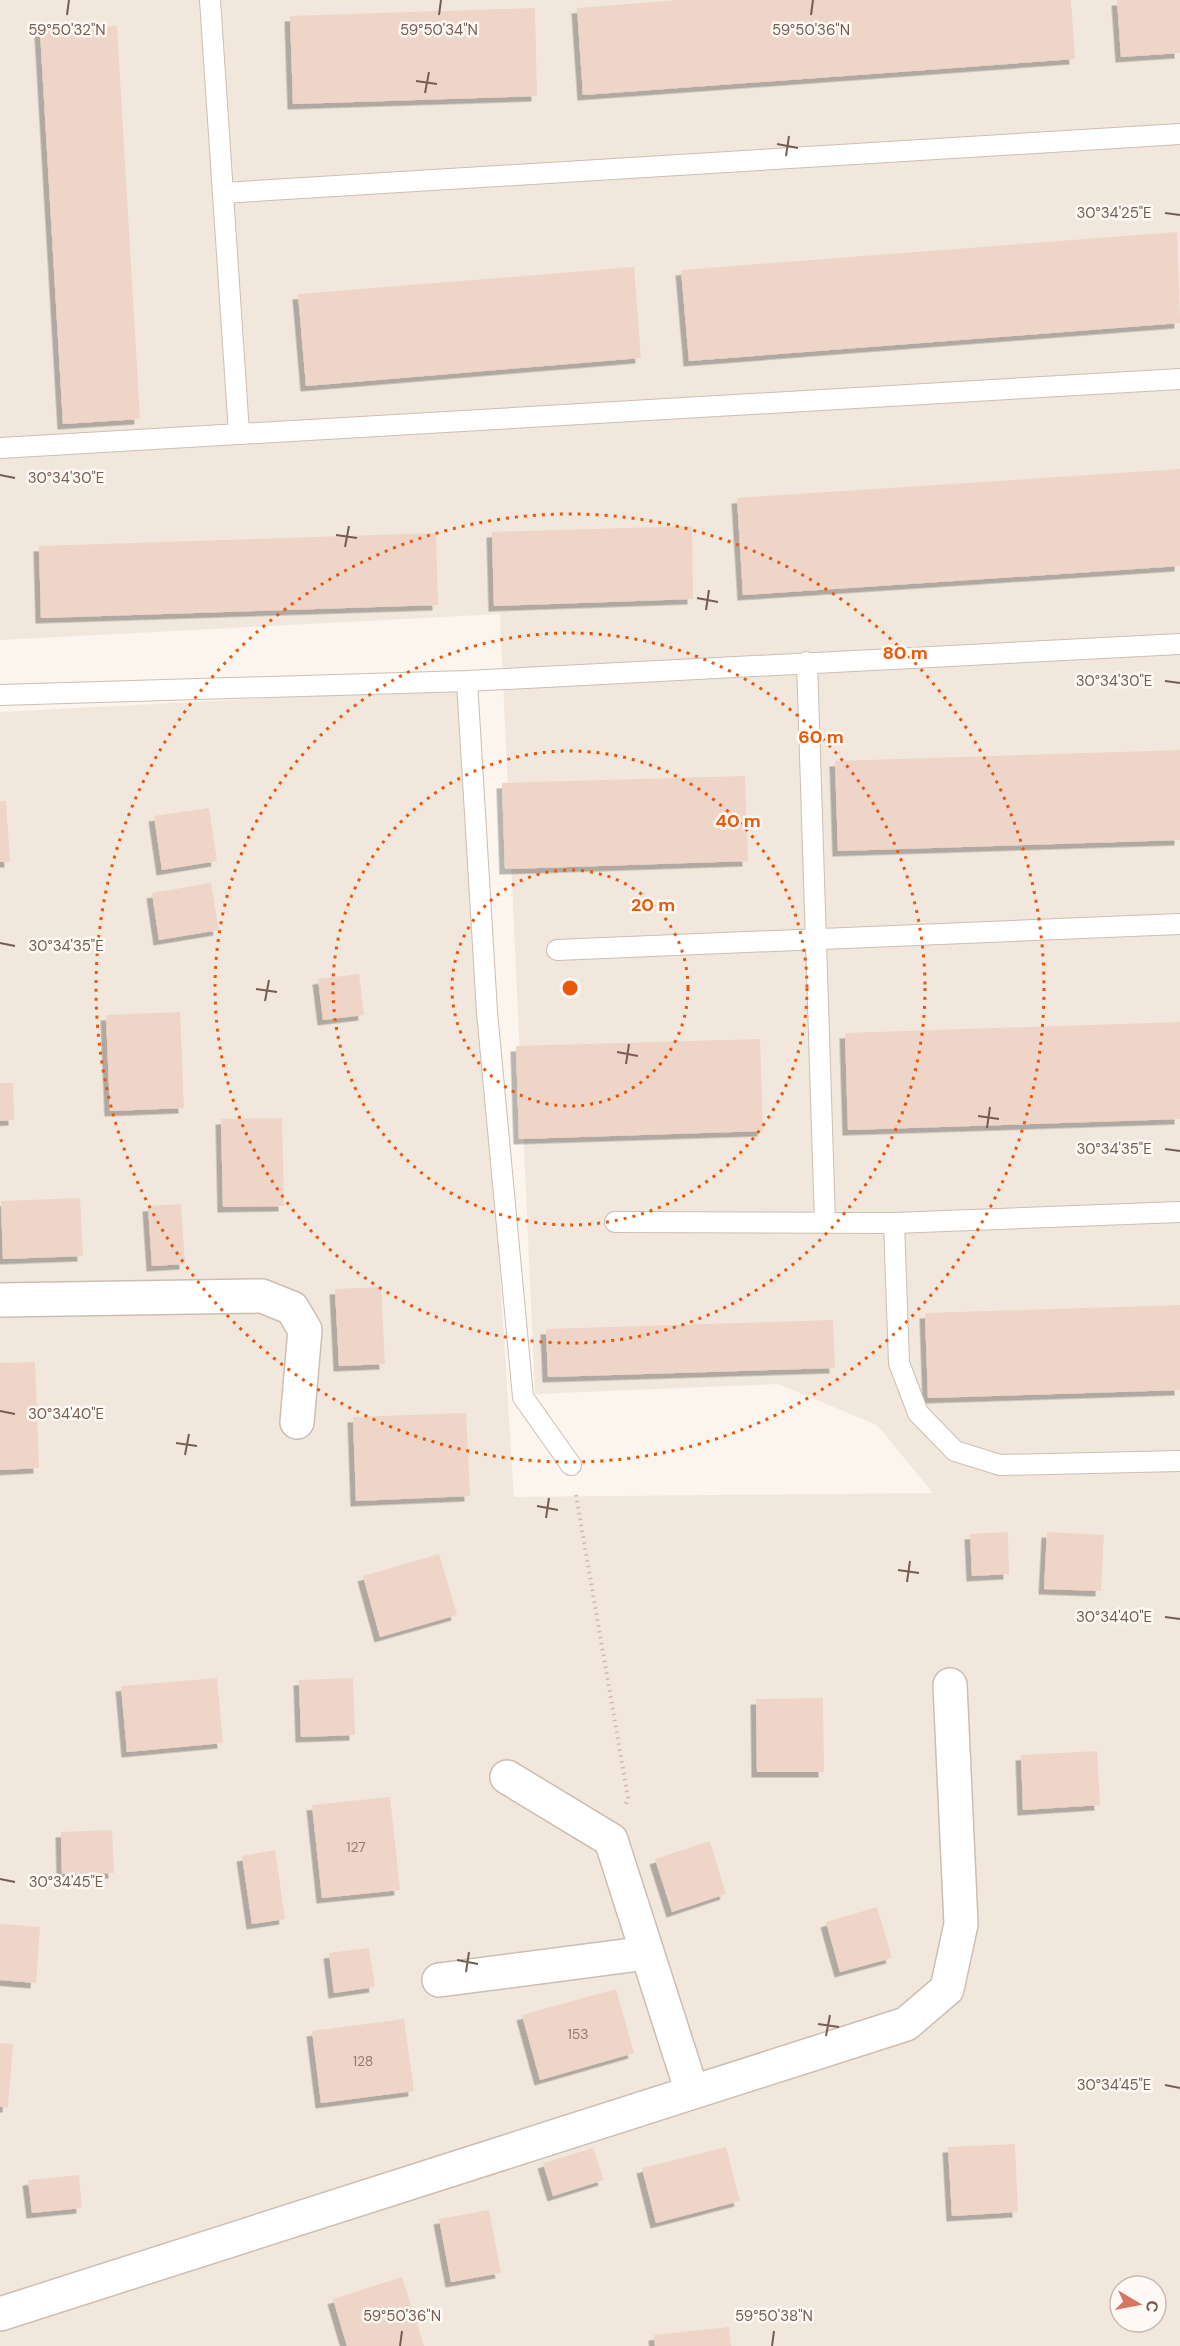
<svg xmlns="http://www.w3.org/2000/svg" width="1180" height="2346" font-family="'DM Sans',sans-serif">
<defs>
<filter id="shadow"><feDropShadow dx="-5.5" dy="5.5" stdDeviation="0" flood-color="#0004"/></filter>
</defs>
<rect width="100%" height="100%" fill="#fbf5ee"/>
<path fill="#f2e7dc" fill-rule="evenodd" d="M0 0H1180V2346H0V712L463 688 514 1497 933 1493 877 1425 778 1384 535 1394 500 614 0 640ZM1120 2286H1156V2322H1120Z"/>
<path fill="#eed5c8" filter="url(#shadow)" d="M679 0H1071L1075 59 583 95 577 8Z
M1117 0H1180V53L1121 57Z
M535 8 537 96 293 104 290 16Z
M117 26 140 419 63 424 40 31Z
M1177 232 1180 323 689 361 681 270Z
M634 267 641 358 306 386 298 294Z
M1180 469V566L743 595 737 498Z
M692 526 693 599 494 606 492 532Z
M436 533 438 605 41 618 39 546Z
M1180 750V840L838 851 835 761Z
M745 776 748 861 505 869 502 783Z
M0 801H6L10 862H0Z
M209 808 217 861 162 870 154 816Z
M211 883 219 930 159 940 152 893Z
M359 974 364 1015 323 1020 318 979Z
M180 1012 184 1108 110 1111 106 1015Z
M1180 1022V1119L848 1130 845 1033Z
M760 1039 763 1131 519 1139 516 1046Z
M0 1083H13L14 1120 0 1121Z
M282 1118 284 1206 223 1207 221 1119Z
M80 1198 83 1256 3 1259 1 1201Z
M181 1204 185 1264 152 1266 148 1206Z
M381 1287 385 1364 339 1366 335 1289Z
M1180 1305V1390L928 1398 925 1313Z
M833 1320 835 1368 548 1377 546 1329Z
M35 1362 39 1468 0 1470V1363Z
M466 1413 470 1496 356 1501 353 1417Z
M1008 1532 1009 1574 972 1576 970 1534Z
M1047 1532 1104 1535 1101 1591 1044 1589Z
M439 1554 457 1615 380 1637 363 1576Z
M217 1678 223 1743 127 1752 121 1686Z
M353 1678 355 1735 301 1737 299 1680Z
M823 1698 824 1772H757L756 1699Z
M1097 1751 1100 1805 1023 1810 1021 1755Z
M390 1797 400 1890 322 1898 312 1805Z
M112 1830 114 1873 62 1874 61 1832Z
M710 1841 726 1894 672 1912 655 1859Z
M275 1850 285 1919 252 1924 242 1856Z
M877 1907 892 1958 840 1972 826 1922Z
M0 1924 40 1927 36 1983 0 1980Z
M369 1948 375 1987 334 1993 329 1953Z
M616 1989 634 2053 540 2080 522 2015Z
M404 2019 414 2091 321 2103 312 2031Z
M0 2043 13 2044 8 2107H0Z
M1015 2144 1018 2212 952 2216 948 2147Z
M726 2147 740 2201 656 2223 642 2168Z
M593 2148 604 2180 553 2196 543 2163Z
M79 2175 82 2208 32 2213 28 2180Z
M489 2210 501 2273 451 2282 439 2219Z
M402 2277 424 2346H347L333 2299Z
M729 2327 731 2346H655L654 2335Z"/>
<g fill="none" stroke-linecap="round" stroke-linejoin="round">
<g stroke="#cdbeb3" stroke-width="22">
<path id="lane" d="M210 0 239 433
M223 193 1180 134
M0 448 1180 379
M807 662 825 1222
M467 681 487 1012 523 1397 571 1465
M0 695 467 681 1180 644
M557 950 1180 924
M615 1222 894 1223 1180 1212
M894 1223 899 1363 918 1413 955 1451 1000 1465 1180 1461"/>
</g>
<g stroke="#cdbeb3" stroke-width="36">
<path id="street" d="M0 1300 262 1296 292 1308 305 1330 297 1422
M507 1777 611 1840 692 2092
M439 1980 647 1953
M0 2314 906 2024 947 1989 961 1924 950 1685"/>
</g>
<path stroke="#d4b8aa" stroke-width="4" stroke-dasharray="1.5 4.5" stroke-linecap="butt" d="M576 1495 628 1798 625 1806"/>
<use href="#lane" stroke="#fff" stroke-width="20"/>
<use href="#street" stroke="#fff" stroke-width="33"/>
</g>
<path fill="none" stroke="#755d51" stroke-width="2" d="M67 15 69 0M439 15 441 0M811 15 813 0M416 81 437 84M425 93 429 72M777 144 798 148M786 156 789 136M1165 213 1180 215M0 475 15 478M336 535 357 538M345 547 349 526M697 598 718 602M706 610 709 590M1165 681 1180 683M0 943 15 946M256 989 277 992M265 1001 269 980M617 1052 638 1056M626 1064 629 1044M978 1116 999 1119M987 1128 990 1107M1165 1149 1180 1151M0 1411 15 1414M176 1443 197 1446M185 1455 189 1434M537 1506 558 1510M546 1518 549 1498M898 1570 919 1573M907 1582 910 1561M1165 1617 1180 1619M0 1879 15 1882M457 1960 478 1964M466 1972 469 1952M818 2024 839 2027M826 2036 830 2015M1165 2085 1180 2088M400 2346 402 2331M772 2346 774 2331"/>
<g fill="none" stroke="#e8590c" stroke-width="3" stroke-dasharray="3 6">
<circle cx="570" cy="988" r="118"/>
<circle cx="570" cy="988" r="237"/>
<circle cx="570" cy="988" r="355"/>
<circle cx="570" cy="988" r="474"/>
</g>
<g text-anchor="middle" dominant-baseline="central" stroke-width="5" stroke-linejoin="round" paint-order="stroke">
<g font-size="14" fill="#937b6f">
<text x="356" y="1847">127</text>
<text x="578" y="2034">153</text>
<text x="363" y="2061">128</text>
</g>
</g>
<g font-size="15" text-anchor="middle" fill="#755d51" stroke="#fef9f4" stroke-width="5" stroke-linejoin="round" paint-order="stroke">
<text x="439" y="35">59°50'34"N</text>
<text x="811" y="35">59°50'36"N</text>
<text x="67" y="35">59°50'32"N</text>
<text x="1114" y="218">30°34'25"E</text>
<text x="66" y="483">30°34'30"E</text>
<text x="1114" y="686">30°34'30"E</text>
<text x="66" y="951">30°34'35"E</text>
<text x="1114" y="1154">30°34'35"E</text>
<text x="66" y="1419">30°34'40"E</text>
<text x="1114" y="1622">30°34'40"E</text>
<text x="66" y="1887">30°34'45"E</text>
<text x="1114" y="2090">30°34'45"E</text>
<text x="402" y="2321">59°50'36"N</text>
<text x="774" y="2321">59°50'38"N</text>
</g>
<circle cx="570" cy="988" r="9" fill="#e8590c" stroke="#fef9f4" stroke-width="3"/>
<g font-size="18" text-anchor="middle" font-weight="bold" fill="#e8590c" stroke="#fef9f4" stroke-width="5" stroke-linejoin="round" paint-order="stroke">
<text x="905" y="659">80 m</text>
<text x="821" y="743">60 m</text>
<text x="738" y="827">40 m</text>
<text x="653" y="911">20 m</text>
</g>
<g transform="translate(1138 2304) rotate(100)"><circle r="28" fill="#fef9f4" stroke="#c7bbb3" stroke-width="1.5"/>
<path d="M0-4.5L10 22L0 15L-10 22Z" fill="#d87560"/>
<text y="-9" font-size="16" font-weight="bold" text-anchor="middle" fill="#755d51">С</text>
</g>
</svg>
